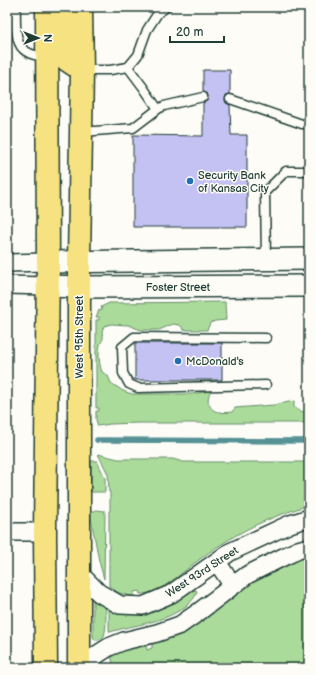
<svg xmlns="http://www.w3.org/2000/svg" width="316" height="675" font-family="'Balsamiq Sans',sans-serif">
<rect width="100%" height="100%" fill="#fdfcf7"/>
<filter id="ink" filterUnits="userSpaceOnUse"><feTurbulence type="fractalNoise" baseFrequency=".025" numOctaves="2"/><feDisplacementMap in="SourceGraphic" scale="8" xChannelSelector="R" yChannelSelector="G"/><feConvolveMatrix kernelMatrix="1 2 1 2 8 2 1 2 1" color-interpolation-filters="sRGB"/></filter>
<g filter="url(#ink)">
<path fill="#abdb9b" stroke="#658c68" d="M225 302 226 320 215 321 210 323 207 330H184L180 325 173 324 159 330H141L128 325 111 324 104 326C100 334 104 334 103 339 102 341 100 343 100 345 98 353 99 364 102 372L108 376 111 383 123 391 132 394H192L210 391C209 395 207 401 209 404 212 414 224 413 232 412L235 408 274 405 294 401V407C298 411 303 412 309 412V423H138L110 424 98 426 96 420V411H99V408H96V320H99V317H96L99 310 101 311 102 309 101 307 109 303Z
M98 454 118 459H173L183 462H309V505C280 514 251 525 225 542 213 549 203 557 192 565 178 576 159 594 140 594L139 591 134 592V596H132L119 593 109 586V511H110V492H109L108 474Z
M91 461H97L105 478V492H91Z
M96 510 105 511 104 579 99 561 91 518V512Z
M309 555V668H112L113 664 111 655C121 649 134 645 146 646L147 650 152 648V645L155 642 253 580 299 558Z
M196 590 197 592C195 598 191 602 186 606 164 623 136 624 110 632L109 630V610L112 607 182 594 192 591Z
M94 598 105 602C106 613 107 626 104 636L99 640H95L93 637V601Z"/>
<g fill="none" stroke-linecap="round" stroke-linejoin="round">
<path stroke="#559195" stroke-width="5.5" d="M97 440 309 441"/>
</g>
<path fill="#c4c1f3" stroke="#1f3d34" d="M203 70H230V94L226 95 225 100 226 103 230 105 231 135H247V227H133V135L203 136V103L207 101 208 96 207 93 203 92Z
M136 343H222V380H135V344Z"/>
<g fill="none" stroke-linecap="round" stroke-linejoin="round">
<g stroke="#1f3d34" stroke-width="11">
<path id="service" d="M16 7C16 18 14 41 23 49 29 55 39 56 46 57
M128 67 143 87 158 109
M82 70H110L128 67 138 55 147 30 158 13 167 7
M230 99 302 124H309
M82 132 133 128 158 109 164 106 203 97
M266 259 265 192 286 171H309
M266 338 134 337 122 347 123 373 129 384 138 388 266 385"/>
</g>
<g stroke="#1f3d34" stroke-width="20">
<path id="minor" d="M7 263 48 262
M7 285 47 286
M7 532H45
M217 562 233 586
M79 573 99 593 120 605 143 606 171 594 230 552 290 524 309 518
M82 668 98 654 109 647 124 641 157 633 180 625 200 611 247 575 279 559 298 550 309 547"/>
</g>
<g stroke="#1f3d34" stroke-width="24">
<path id="tertiary" d="M48 262 309 259
M47 286 79 287 309 286"/>
</g>
<g stroke="#1f3d34" stroke-width="25">
<path id="primary" d="M60 18 61 46 67 60 82 70
M46 668 45 532 48 262 47 7
M79 668V261L82 70 81 7"/>
</g>
<use href="#service" stroke="#fdfcf7" stroke-width="8"/>
<use href="#minor" stroke="#fdfcf7" stroke-width="17"/>
<use href="#tertiary" stroke="#fdfcf7" stroke-width="21"/>
<use href="#primary" stroke="#f6e281" stroke-width="22"/>
</g>
</g>
<g fill="#1f6fb2" stroke="#fdfcf7" stroke-width="1.5">
<circle cx="190" cy="181" r="4"/>
<circle cx="178" cy="361" r="4"/>
</g>
<g text-anchor="middle" dominant-baseline="central" stroke-width="3" stroke-linejoin="round" paint-order="stroke">
<g font-size="11" fill="#1f3d34" stroke="#fdfcf7" text-anchor="start">
<text x="198" y="175">Security Bank<tspan x="198" dy="13">of Kansas City</tspan></text>
<text x="186" y="361">McDonald's</text>
</g>
<g font-size="11" fill="#1f3d34" stroke="#fdfcf7">
<text x="178" y="287">Foster Street</text>
<text transform="translate(79 337) rotate(-90)">West 95th Street</text>
<text transform="translate(202 572) rotate(-33)">West 93rd Street</text>
</g>
</g>
<rect width="316" height="675" fill="none" stroke="#fdfcf7" stroke-width="24"/>
<rect x="12" y="12" width="292" height="651" fill="none" stroke="#1f3d34" stroke-width="1.5" filter="url(#ink)"/>
<g transform="translate(38 38) rotate(90)" stroke="#fdfcf7" stroke-width="3" paint-order="stroke">
<path d="M0-3L7 15L0 10L-7 15Z" fill="#1f3d34"/>
<text y="-6" font-size="11" font-weight="bold" text-anchor="middle" fill="#1f3d34">N</text>
</g>
<path d="M170 36v6h54v-6" fill="none" stroke="#1f3d34" stroke-width="2"/>
<text x="176" y="36" font-size="12" fill="#1f3d34" stroke="#fdfcf7" stroke-width="3" paint-order="stroke">20 m</text>
</svg>
